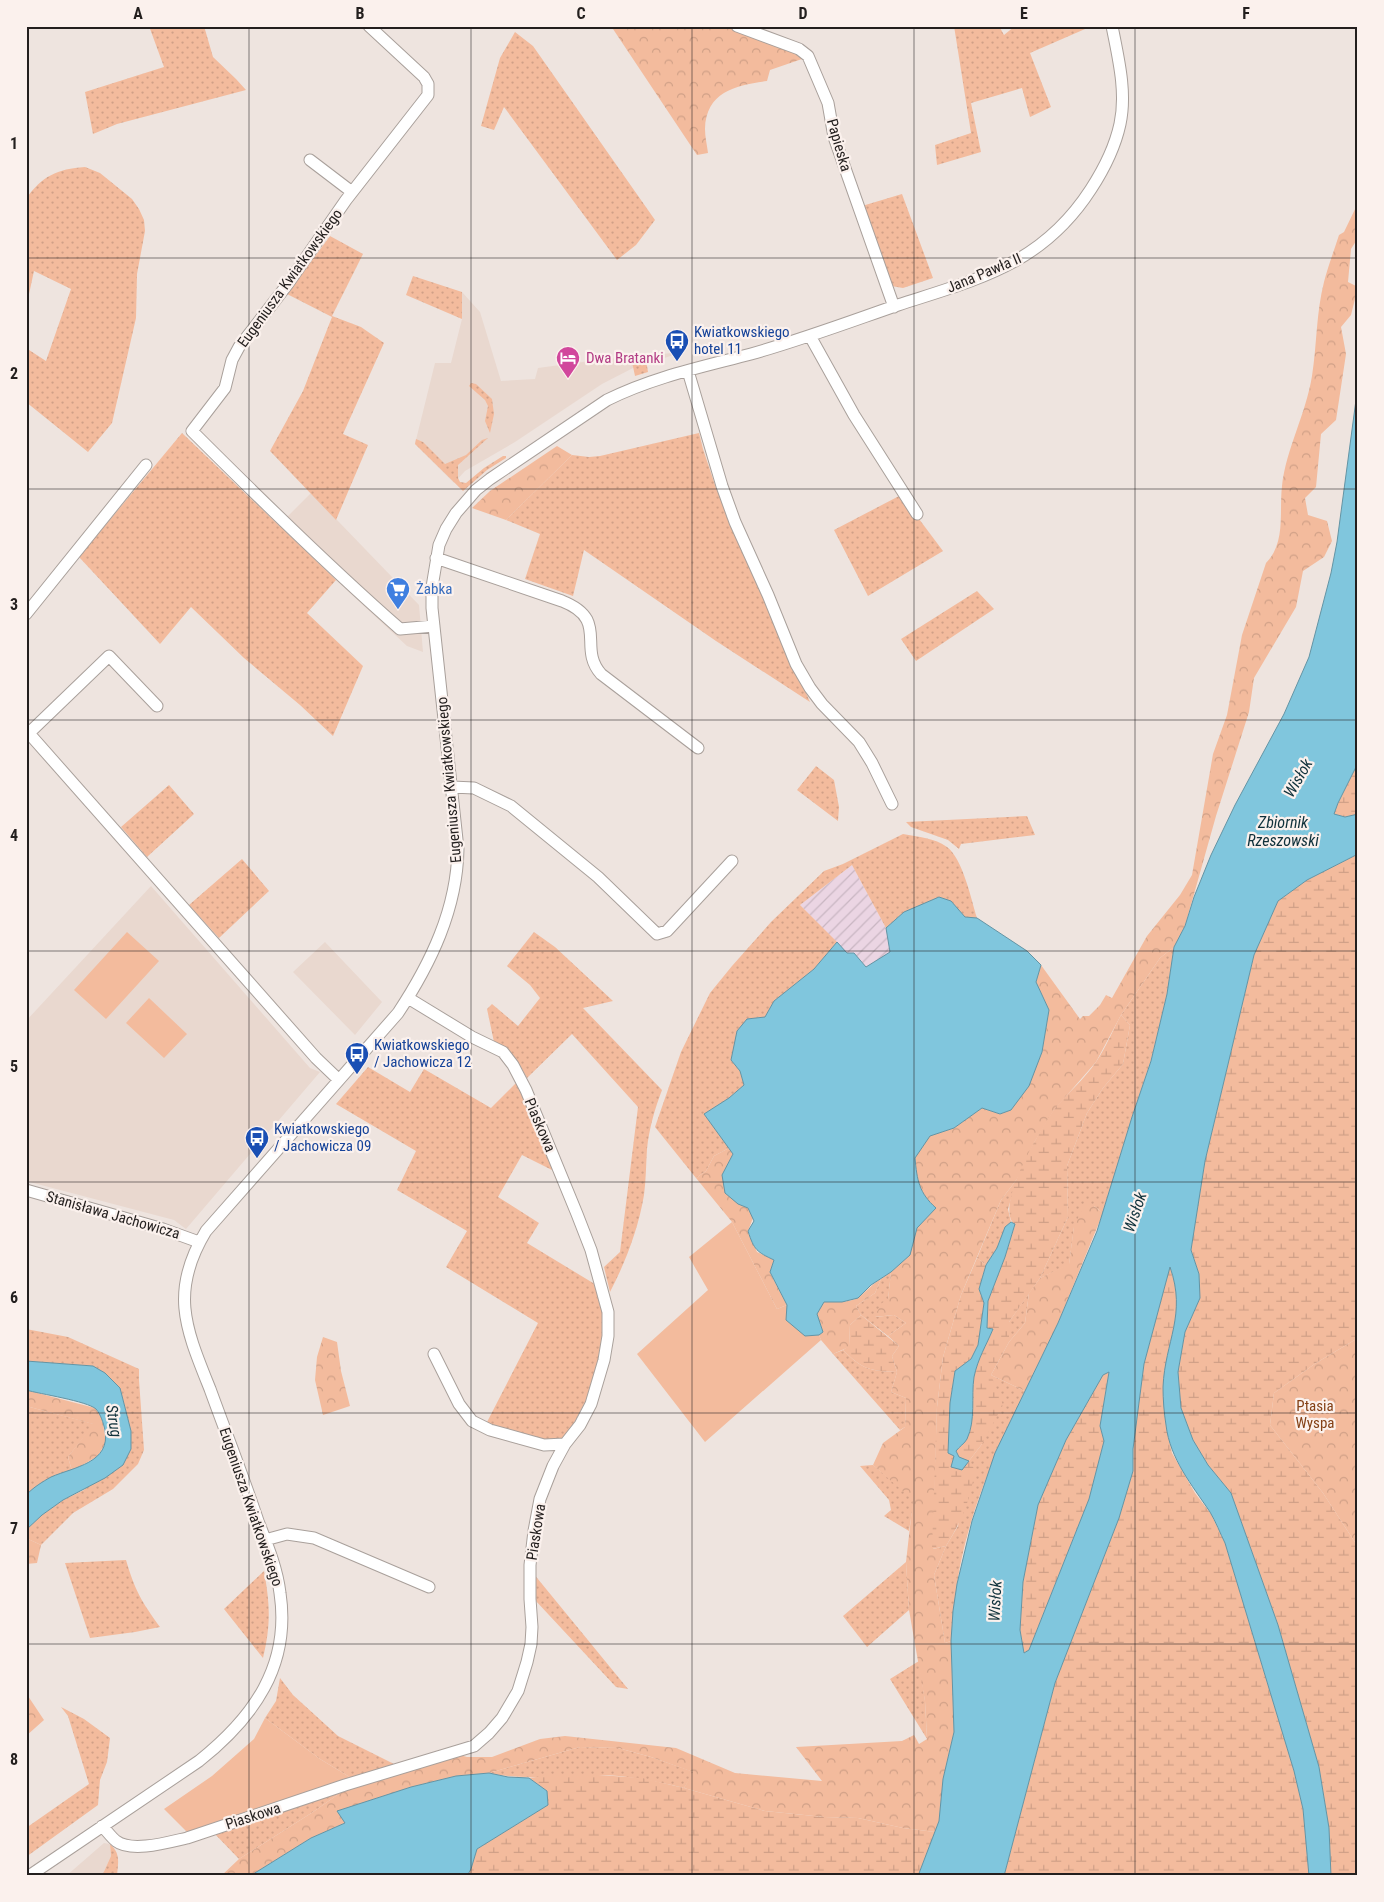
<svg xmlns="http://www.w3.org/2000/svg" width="1384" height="1902" font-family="'Roboto Condensed',sans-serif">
<defs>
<pattern id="industrial-furrows" width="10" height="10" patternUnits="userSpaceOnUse" patternTransform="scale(1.25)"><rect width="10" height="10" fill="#ebd5e3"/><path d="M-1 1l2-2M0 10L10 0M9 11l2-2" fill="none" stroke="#c9b6c2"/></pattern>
<pattern id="grass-dots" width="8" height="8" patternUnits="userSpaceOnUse" patternTransform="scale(1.25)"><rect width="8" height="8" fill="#f3bb9d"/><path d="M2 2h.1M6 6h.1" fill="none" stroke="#d0a087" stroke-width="1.8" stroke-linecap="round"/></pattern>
<pattern id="forest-crowns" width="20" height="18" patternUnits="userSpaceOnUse" patternTransform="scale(1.25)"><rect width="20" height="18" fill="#f3bb9d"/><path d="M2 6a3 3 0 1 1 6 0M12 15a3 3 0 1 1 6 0" fill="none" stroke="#d0a087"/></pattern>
<pattern id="wetland-marsh" width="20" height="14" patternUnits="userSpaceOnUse" patternTransform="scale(1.25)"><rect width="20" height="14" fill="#f3bb9d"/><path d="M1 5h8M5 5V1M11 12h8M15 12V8" fill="none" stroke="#d0a087"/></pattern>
</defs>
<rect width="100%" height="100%" fill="#eee4df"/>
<path fill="#e9d8cf" d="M462 292 480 312 501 381 535 379 538 368 597 360 683 352 633 368 602 384 515 442 465 471 454 483 415 444 435 363H451L462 319Z
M311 493 419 605 423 652 407 646 278 526Z
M151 886 310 1068 320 1072 186 1229 174 1220 26 1181V1021Z
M325 942 382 1002 355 1035 293 972Z
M104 1843 110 1844 111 1856 102 1876H66Z"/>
<path fill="url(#industrial-furrows)" d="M852 865 886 928 889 941 891 952 866 967 854 953H847L800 905Z"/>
<path fill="url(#grass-dots)" d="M149 26H204L213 57 236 79 246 90 117 124 93 134 85 92 164 67Z
M954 26H999L1004 35 1015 26H1092L1030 53 1051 107 1030 117 1022 88 971 103 981 152 937 165 935 145 971 133Z
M515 32 533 46 655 220 636 245 617 260 504 107 494 130 481 126 500 58Z
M85 167 100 173 132 199 139 209 144 220 145 231 137 274 136 318 112 423 88 452 26 402V348L46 361 71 289 34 271 26 308V199C42 176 57 169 85 167Z
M902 194 933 278 903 288 891 286 862 206Z
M330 236 363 254 332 316 361 327 384 343 343 434 368 445 336 520 270 451 303 391 332 317 287 294Z
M413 276 462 292V319L406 295Z
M646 360 648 372 635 376 632 362Z
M471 383 476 384 492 399 494 414 490 433 485 421 488 406 485 400 469 386Z
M182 433 336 580 307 613 363 666 333 736 300 705 244 658 191 607 160 644 79 557Z
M699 433 703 449 716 488 810 702 716 641 584 550 573 596 525 579 540 534 506 520 572 455 589 457 600 456Z
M488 438 458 465V478L460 482 466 483 484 468 503 456H506V458L487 470 463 491 415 444 416 439 423 442 445 464 466 455 482 440Z
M901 495 943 551 868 596 834 530Z
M977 591 994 609 916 661 901 639Z
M816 766 834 780 839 807 838 821 797 790Z
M169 785 194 814 147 857 121 827Z
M1027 816 1035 835 961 844 959 849 948 840 911 827 906 822Z
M903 834C918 837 935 838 947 847 963 859 971 899 977 918L965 917 951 901 904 912 886 928 852 865 800 905 837 942 814 969 774 1001 765 1017 747 1019 731 1060 740 1071 744 1085 729 1098 704 1114 729 1148 714 1156 706 1171 696 1178 655 1127 681 1052 710 993 732 966 771 922 824 871 843 864Z
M242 859 269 891 219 938 189 905Z
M534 932 555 947 613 1001 583 1008 662 1090C655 1108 649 1129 647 1149 646 1164 646 1180 644 1195 638 1230 626 1261 610 1292L604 1267 620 1252 638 1107 572 1034 527 1078 518 1062 494 1042 487 1009 492 1004 518 1026 540 998 530 985 507 966Z
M1174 947 1167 994 1151 1060 1132 1117 1103 1213 1094 1206 1074 1227 1069 1265 1040 1278 1068 1217 1067 1166 1087 1113 1103 1088 1123 1064 1130 1025 1121 1015 1160 958Z
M368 1067 410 1092 424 1069 491 1108 518 1081 556 1172 522 1155 498 1197 539 1223 527 1243 598 1286 606 1315 601 1359 589 1395 568 1434 557 1441 549 1442 486 1424 538 1323 446 1267 467 1231 397 1190 416 1151 336 1104Z
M1017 1179 1008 1209 1011 1222 1005 1227 997 1248 986 1265 977 1258 1001 1200Z
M891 1272 888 1300 875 1317 894 1315 906 1323 888 1336 861 1315 856 1306 875 1293 881 1279Z
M1029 1293 1025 1323 1009 1342V1322Z
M26 1329 68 1337 139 1369V1380L144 1450 138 1464 113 1489 73 1513 41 1545 26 1538V1530L42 1515 63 1500 84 1490 131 1431 120 1388 105 1373 93 1366 26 1361Z
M843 1350C862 1369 869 1371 897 1372L891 1392 906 1398 905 1427 900 1430 833 1354Z
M991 1375 1025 1391C995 1453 967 1516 957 1584 954 1603 953 1622 951 1641L945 1643 934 1575 946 1546 958 1526 969 1461 982 1444Z
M26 1406 94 1424 68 1457 72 1471C55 1476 39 1482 26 1495Z
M873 1465 914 1499 909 1531 884 1516 891 1510 889 1500 860 1466Z
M126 1560C135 1591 142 1602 160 1627L135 1632 90 1638 65 1563Z
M906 1562 909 1610 867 1647 843 1616Z
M264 1571C270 1604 271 1625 263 1658L224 1609Z
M533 1573 628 1689 616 1687 535 1600Z
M919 1661 925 1701 927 1739 890 1679Z
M280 1678 293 1695 338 1736 396 1765 353 1779 320 1759 265 1718 276 1701Z
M61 1707 84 1719 110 1738 107 1762 100 1780 98 1805 26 1857V1828L89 1784 68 1716Z
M580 1747 618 1748 651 1757 694 1772 684 1788C655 1781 626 1775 596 1775 560 1775 525 1781 489 1773Z
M353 1787 340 1793 313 1812 239 1859 213 1832Z
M110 1844C121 1854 118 1862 117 1876H102L111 1856Z"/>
<path fill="url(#forest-crowns)" d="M611 26H728L795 51 802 59 770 70 767 81C737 85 706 91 705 129 705 137 707 145 708 153L697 155Z
M1358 203V238L1351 249 1348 282 1358 287 1351 315 1341 327 1346 354 1336 420 1321 434 1316 487 1305 498 1308 515 1327 521 1332 541 1324 557 1303 571 1296 607 1254 678 1249 712 1216 816 1185 926 1174 947 1160 958 1121 1015 1096 1062 1054 1110 1035 1141 1017 1179 1001 1200 961 1295 943 1357 937 1407 933 1549 946 1546 934 1575 945 1643 951 1641 954 1732 943 1779 939 1821 935 1832 903 1828 858 1818 824 1817 765 1811 684 1788 693 1772 651 1757 618 1748 580 1747 489 1773 456 1776 411 1787 338 1811 345 1823 311 1838 250 1876H221L239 1859 313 1812 340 1793 385 1774 456 1754 467 1757H492L540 1739 565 1736 676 1748 735 1773 822 1781 796 1747 902 1741 914 1735 919 1744 927 1739 925 1701 909 1610 906 1562 913 1500 873 1465 883 1443 905 1427 906 1398 891 1392 897 1372 892 1356 899 1346 888 1336 906 1323 894 1315 874 1317 882 1303 888 1299 891 1272 910 1255 917 1227 936 1208C919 1193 917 1180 915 1158L929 1136 954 1128 982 1108 1000 1114 1011 1110 1028 1086 1042 1052 1049 1010 1036 982 1041 965 1080 1019 1083 1016H1089L1100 1005 1106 995 1112 998 1147 936 1180 895 1192 875 1213 754 1227 715 1242 635 1266 563C1286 543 1279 512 1282 486 1286 449 1306 414 1312 376 1317 345 1316 313 1324 282 1328 266 1334 251 1339 235L1344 232Z
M557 446 572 455 506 520 472 508 490 491Z
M729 1148 733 1154 722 1175 738 1204 748 1208 753 1218 748 1231 757 1252 774 1260 770 1273 787 1305 777 1309 732 1222 696 1178 706 1171 714 1156Z
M1084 1206H1094L1103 1213 1058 1323 1025 1391 991 1375 1009 1342 1025 1323 1029 1293 1040 1278 1069 1264 1074 1226Z
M881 1279 875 1293 856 1306 861 1315 850 1325 849 1347 833 1354 821 1340 819 1335 822 1331 817 1314 824 1302C835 1302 850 1303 859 1297 867 1291 872 1284 881 1279Z
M323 1337 337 1342 341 1371 350 1406 323 1415 315 1380 317 1357Z
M1358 1338V1547L1323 1493 1270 1425 1274 1393 1316 1363Z
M26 1390 95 1408 102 1418 106 1442 98 1456 72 1471 68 1457 93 1424 26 1406Z
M26 1538 41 1545 37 1563 26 1564Z
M26 1693 44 1720 26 1736Z"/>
<path fill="url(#wetland-marsh)" d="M1358 763V814L1345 817 1334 814 1338 803Z
M1358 854V1338L1316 1363 1274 1393 1270 1425 1323 1493 1358 1547V1876H1331L1329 1828 1319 1767 1278 1625 1231 1493 1208 1465 1193 1440 1181 1408 1178 1372 1185 1332 1200 1298 1199 1274 1191 1250 1205 1161 1254 955 1278 901 1307 880Z
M1121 1015 1130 1025 1123 1064 1103 1088 1087 1113 1067 1166 1068 1217 1040 1278 1009 1322V1342L991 1375 1003 1405 982 1444 969 1461 975 1470C970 1501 962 1520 946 1546L932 1549 937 1407 943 1357 961 1295 977 1258 986 1265 979 1289 984 1303 978 1345 971 1359 955 1371 950 1403 948 1453 959 1457 956 1451C959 1448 965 1443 967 1439 976 1420 971 1397 974 1377 977 1359 986 1346 993 1329L987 1328 988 1301 1005 1257 1015 1225C993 1207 1041 1129 1053 1111 1066 1094 1084 1080 1096 1062 1106 1047 1113 1030 1121 1015Z
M1170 1266 1177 1293V1312L1163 1387 1166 1426 1172 1453 1195 1493 1211 1514 1225 1543 1294 1771 1303 1809 1309 1876H1004L1055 1683 1119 1518 1133 1471V1449L1144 1364Z
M861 1315 899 1346 892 1356 897 1372C869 1371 862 1369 843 1350L849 1346 850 1325Z
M1109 1371 1100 1426 1104 1441 1089 1499 1029 1650 1024 1653 1020 1630 1023 1582 1038 1505 1066 1440 1103 1375Z
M552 1775H599L642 1778 684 1788 765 1811 824 1817 858 1818 903 1828 935 1832 918 1876H467L471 1869 477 1849 548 1805 547 1791 529 1778Z"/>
<path fill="#f3bb9d" d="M127 932 159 961 106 1019 74 990Z
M149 998 187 1034 164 1058 126 1023Z
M732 1222 777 1309 787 1305 805 1336 819 1335 821 1340 705 1442 637 1354 708 1290 689 1257Z
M265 1718 320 1759 353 1779 190 1835 164 1809 212 1776 254 1739Z"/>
<path fill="#80c6dd" stroke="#6494a4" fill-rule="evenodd" d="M1358 385V763L1338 803 1334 814 1345 817 1358 814V854L1307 880 1278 901 1254 955 1205 1161 1191 1250 1199 1274 1200 1298 1185 1332 1178 1372 1181 1408 1193 1440 1208 1465 1231 1493 1278 1625 1319 1767 1329 1828 1331 1876H1309L1303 1809 1294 1771 1225 1543C1220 1533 1216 1522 1210 1512 1192 1485 1170 1459 1166 1425 1164 1413 1163 1399 1163 1387 1165 1341 1187 1315 1170 1267L1144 1364 1133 1449V1471L1119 1518 1055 1683 1004 1876H918L939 1821 943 1779 954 1732 951 1641 953 1611 957 1584 972 1521 995 1453 1058 1323 1097 1231 1132 1117 1151 1061 1167 994 1174 947 1185 926 1194 897 1211 855 1235 805 1284 714 1309 657 1331 573 1337 542ZM1109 1372 1100 1426 1104 1441 1089 1499 1029 1650 1024 1653 1020 1630 1023 1582 1038 1505 1066 1440 1103 1375Z
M939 897 951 901 965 917 977 918 1027 951 1041 965 1036 982 1049 1010 1042 1052 1029 1086 1011 1110 1000 1114 982 1108 954 1128 930 1136 915 1158C917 1180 919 1193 936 1208L917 1228 910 1255 891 1272 871 1285 858 1298 842 1302H824L817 1314 823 1332 819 1335 805 1336 786 1320 787 1305 770 1272 774 1260C757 1252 754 1250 748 1231L754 1221 748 1208 738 1204 725 1193 722 1175 733 1154 704 1114 729 1098 744 1085 740 1071 731 1060 737 1031 747 1019 765 1017 774 1001 814 969 837 942 847 953H854L866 967 890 952 886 928 904 912Z
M1011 1222 1015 1224 1005 1257 988 1301 987 1328 993 1329C986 1346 978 1358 974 1377 971 1397 976 1420 967 1439 965 1443 959 1447 956 1451L959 1457 969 1461 962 1470 951 1467 954 1456 948 1453 950 1403 955 1371 971 1359 978 1345 984 1303 979 1289 986 1265 997 1248 1005 1227Z
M26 1361 93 1366 105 1373 120 1388 131 1431V1449L123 1465 105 1478 63 1500 42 1515 26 1530V1495C34 1487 42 1482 51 1477 74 1467 111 1463 105 1430 103 1422 101 1415 96 1409 87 1401 40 1394 26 1390Z
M489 1773 508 1777 529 1778 547 1791 548 1805 477 1849 471 1869 467 1876H250L311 1838 345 1823 337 1811 411 1787 456 1776Z"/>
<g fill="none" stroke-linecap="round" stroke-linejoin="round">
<g stroke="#a9a09b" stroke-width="13">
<path id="minor" d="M369 26 424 77 428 84V95L346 200 287 285 239 347 232 360 225 388 192 431C260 499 328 566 400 629L434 626
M737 26 799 49 808 56 828 103 834 137 894 307
M310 160 352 192
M810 336 854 415 917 514
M688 371 722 486 735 522 768 595 796 664 810 688 822 704 859 742 872 763 892 804
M436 558 562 601C610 620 577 647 601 674L698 748
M26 614 146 465
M26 730 316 1058 339 1080
M29 733 109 656 157 706
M452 787 474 788 511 806 598 877 657 934 667 931 732 861
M26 1190 163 1229 199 1242
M434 1354 459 1404 472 1421 490 1430 544 1445 565 1444
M265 1540 287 1534 314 1538 429 1587
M102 1826C107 1831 111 1837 116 1841 132 1853 169 1842 187 1838L345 1785 474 1746 489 1733 502 1718 518 1691 527 1662 531 1644 532 1627 530 1599V1565L534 1531 540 1499 553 1466 565 1444 580 1425 591 1404 604 1360 608 1336V1312L591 1250 577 1214 526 1090 513 1065 503 1052 472 1037 408 998
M29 1876 199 1761C253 1718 291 1666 280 1593 277 1568 267 1544 258 1521 243 1476 226 1433 210 1389 186 1329 169 1292 206 1231L398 1013C431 963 457 909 458 849L432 608V587L439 545 446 529 456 513 476 490 490 479 607 400C653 377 702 367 751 354 801 340 849 322 898 305 978 279 1042 265 1091 189 1104 169 1115 147 1120 124 1127 92 1118 57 1112 26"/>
</g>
<use href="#minor" stroke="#fff" stroke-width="11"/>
</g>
<path fill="none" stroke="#231f1e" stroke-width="1" stroke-opacity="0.55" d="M249 26V1876M471 26V1876M692 26V1876M914 26V1876M1135 26V1876M26 258H1358M26 489H1358M26 720H1358M26 951H1358M26 1182H1358M26 1413H1358M26 1644H1358"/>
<defs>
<g id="bus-pin" transform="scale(1.25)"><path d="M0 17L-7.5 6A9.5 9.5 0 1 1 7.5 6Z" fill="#1a4fb4" stroke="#fbf1ed"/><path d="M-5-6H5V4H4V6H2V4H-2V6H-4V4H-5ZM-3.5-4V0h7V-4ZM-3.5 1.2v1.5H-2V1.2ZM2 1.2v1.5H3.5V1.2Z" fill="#fff"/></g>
<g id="hotel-pin" transform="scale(1.25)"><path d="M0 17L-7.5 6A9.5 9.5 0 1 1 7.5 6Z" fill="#d1479c" stroke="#fbf1ed"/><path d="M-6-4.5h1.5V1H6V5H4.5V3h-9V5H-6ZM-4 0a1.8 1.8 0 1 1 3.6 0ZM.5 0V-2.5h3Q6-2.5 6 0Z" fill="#fff"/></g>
<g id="supermarket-pin" transform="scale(1.25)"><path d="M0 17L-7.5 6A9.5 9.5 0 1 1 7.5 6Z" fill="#3f7fe0" stroke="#fbf1ed"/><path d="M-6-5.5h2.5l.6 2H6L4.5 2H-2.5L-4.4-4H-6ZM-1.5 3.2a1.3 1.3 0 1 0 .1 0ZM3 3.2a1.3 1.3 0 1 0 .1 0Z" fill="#fff"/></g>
</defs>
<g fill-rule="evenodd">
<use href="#bus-pin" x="677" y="341"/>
<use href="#hotel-pin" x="568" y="358"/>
<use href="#supermarket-pin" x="398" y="589"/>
<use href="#bus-pin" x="357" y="1054"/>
<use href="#bus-pin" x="257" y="1138"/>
</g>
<g text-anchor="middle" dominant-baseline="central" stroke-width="4.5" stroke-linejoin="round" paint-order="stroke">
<g font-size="15" fill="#231f1e" stroke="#fbf1ed">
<text transform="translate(839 145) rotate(74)">Papieska</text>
<text transform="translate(984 273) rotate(-23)">Jana Pawła II</text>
<text transform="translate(290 278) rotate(-54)">Eugeniusza Kwiatkowskiego</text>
<text transform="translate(449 780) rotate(-95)">Eugeniusza Kwiatkowskiego</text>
<text transform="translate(540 1125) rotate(67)">Piaskowa</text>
<text transform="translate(113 1215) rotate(16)">Stanisława Jachowicza</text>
<text transform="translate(251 1507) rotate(71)">Eugeniusza Kwiatkowskiego</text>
<text transform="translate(536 1532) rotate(-81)">Piaskowa</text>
<text transform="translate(253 1816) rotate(-18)">Piaskowa</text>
</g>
<g font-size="15" fill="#164399" stroke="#fbf1ed" text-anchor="start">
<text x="694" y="332">Kwiatkowskiego<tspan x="694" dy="17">hotel 11</tspan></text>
<text x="374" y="1045">Kwiatkowskiego<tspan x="374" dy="17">/ Jachowicza 12</tspan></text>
<text x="274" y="1129">Kwiatkowskiego<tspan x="274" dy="17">/ Jachowicza 09</tspan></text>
</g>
<g font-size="15" fill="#b23c85" stroke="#fbf1ed" text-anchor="start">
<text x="586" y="358">Dwa Bratanki</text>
</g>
<g font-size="15" fill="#366cbe" stroke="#fbf1ed" text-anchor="start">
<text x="416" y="589">Żabka</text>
</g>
<g font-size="15" fill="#844015" stroke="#fbf1ed">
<text x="1315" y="1406">Ptasia<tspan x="1315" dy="17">Wyspa</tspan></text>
</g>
<g font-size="16" font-style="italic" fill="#0f313b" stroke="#fbf1ed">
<text transform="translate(1298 778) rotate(-60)">Wisłok</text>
<text x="1283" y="822">Zbiornik<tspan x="1283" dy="18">Rzeszowski</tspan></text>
<text transform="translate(1135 1212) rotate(-71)">Wisłok</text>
<text transform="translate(114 1421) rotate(81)">Strug</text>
<text transform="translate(995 1601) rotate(-87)">Wisłok</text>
</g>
</g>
<rect width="1384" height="1902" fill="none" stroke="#fbf1ed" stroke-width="55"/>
<rect x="28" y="28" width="1328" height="1846" fill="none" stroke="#231f1e" stroke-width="2"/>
<g font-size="16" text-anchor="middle" font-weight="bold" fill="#231f1e">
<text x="138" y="19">A</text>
<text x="360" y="19">B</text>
<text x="581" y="19">C</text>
<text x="803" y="19">D</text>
<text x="1024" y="19">E</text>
<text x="1246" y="19">F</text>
<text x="14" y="149">1</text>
<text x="14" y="379">2</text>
<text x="14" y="610">3</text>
<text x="14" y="841">4</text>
<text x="14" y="1072">5</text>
<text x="14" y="1303">6</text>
<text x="14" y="1534">7</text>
<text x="14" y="1765">8</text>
</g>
</svg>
